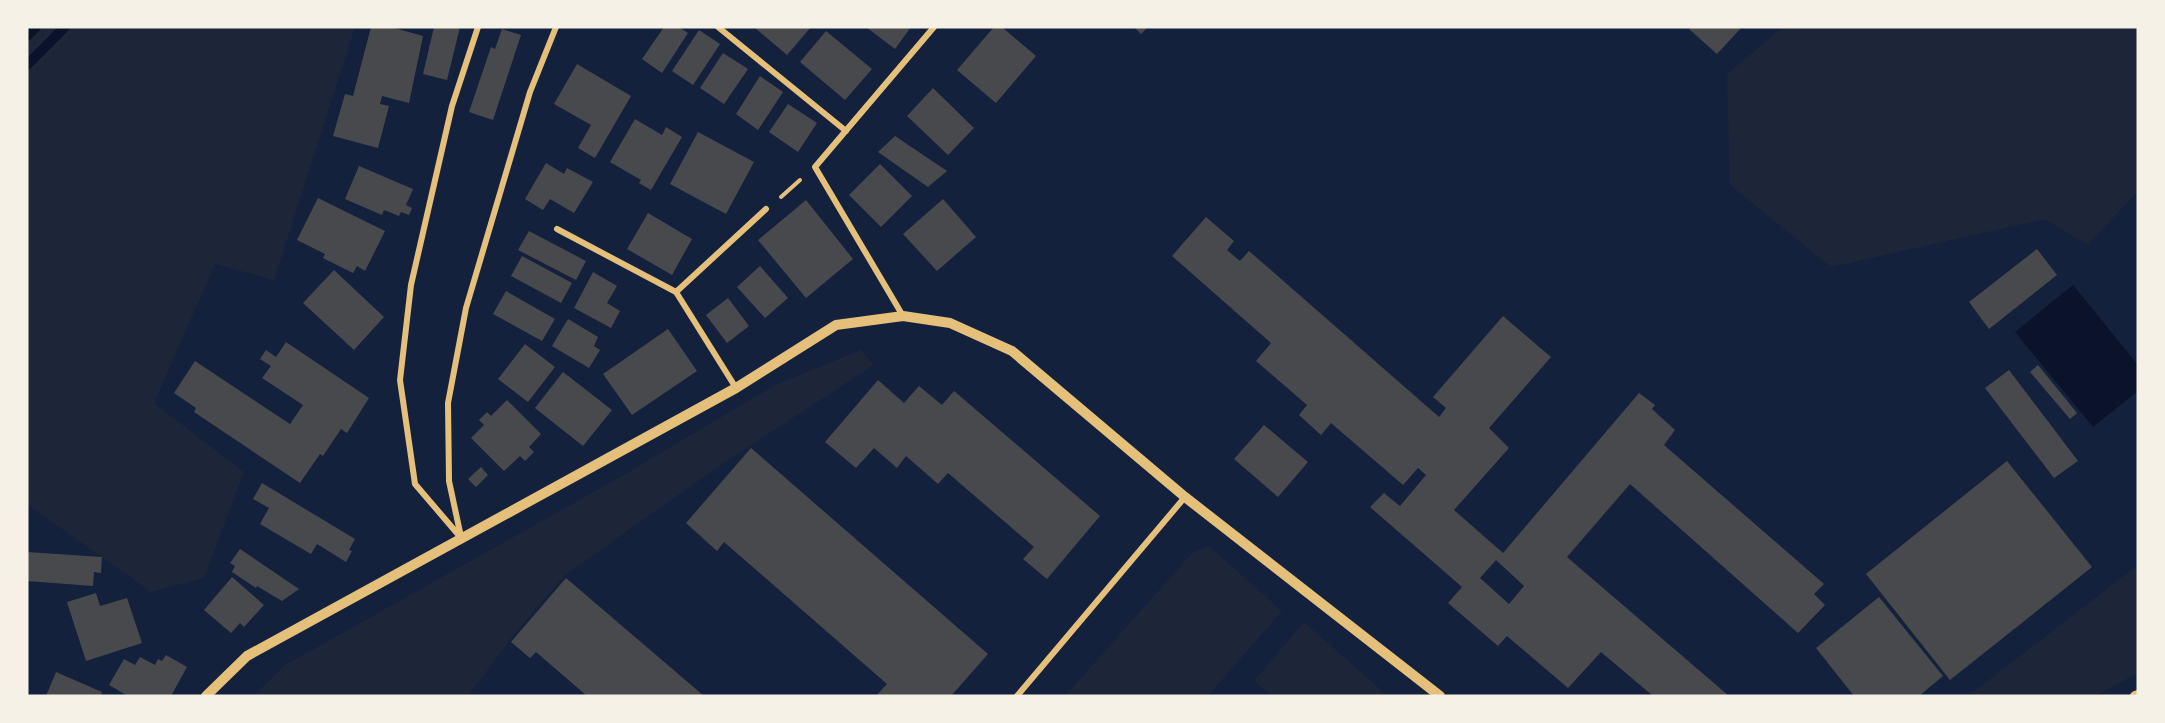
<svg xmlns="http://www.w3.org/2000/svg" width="2165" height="723" font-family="Jost,sans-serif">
<rect width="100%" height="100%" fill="#14213d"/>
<path fill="#1d2539" d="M27 27H355L274 280 215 264 154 403 244 472 204 578 151 592 27 504Z
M1783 27H2138V191L2088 245 2045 219 1831 267 1730 185 1727 74Z
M861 350 874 365 722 464 565 575 513 636 468 696H253L285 665 617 479 775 385Z
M1209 546 1282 611 1208 696H1065L1193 552Z
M2138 565V673L2095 696H1968Z
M1304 622 1388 696H1272L1254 681Z"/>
<path fill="#0b132b" d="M2073 285 2138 365V391L2093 427 2015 332Z"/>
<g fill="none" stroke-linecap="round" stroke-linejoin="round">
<path stroke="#0b132b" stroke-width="10" d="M27 36 36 27
M27 65 65 27"/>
</g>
<path fill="#48494c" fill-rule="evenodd" d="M371 27H391L423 36 409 103 382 96 380 104 389 106 378 148 333 136 345 94 353 96Z
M434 27H460L447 80 423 74Z
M664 27H679L688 33 662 73 642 59Z
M754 27H811L787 55Z
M866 27H911L895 49Z
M994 27H1002L1036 56 996 103 957 70Z
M1134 27H1148L1141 34Z
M1691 27H1742L1717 54 1689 29Z
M502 29 521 35 493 120 469 112 491 47 495 49Z
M699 30 720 44 693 85 672 71Z
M826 31 872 69 845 100 800 62Z
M723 53 748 69 724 104 700 88Z
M577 64 631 96 595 158 578 148 591 125 554 104Z
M760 76 783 92 758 130 736 114Z
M933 88 974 128 948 155 907 116Z
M788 104 817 123 798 152 769 132Z
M635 119 662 135 666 127 682 137 651 190 639 183 641 180 610 162Z
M698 132 754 162 726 214 670 184Z
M895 136 947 171 928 187 878 152Z
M546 163 564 174 567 168 593 182 574 213 550 199 543 210 525 199Z
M880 164 912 196 881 227 849 195Z
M359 166 413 189 406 205 412 208 409 215 401 212 399 216 384 210 382 215 345 199Z
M318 198 385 231 365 271 357 266 353 273 323 258 325 254 297 240Z
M943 199 976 237 937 271 903 234Z
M806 200 853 259 806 298 758 240Z
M648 213 692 239 672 275 627 249Z
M1206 217 1234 241 1227 250 1240 261 1249 251 1439 417 1446 408 1433 397 1503 316 1551 357 1489 428 1509 448 1454 510 1503 553 1639 393 1655 405 1652 409 1675 430 1664 445 1824 584 1814 594 1825 605 1798 633 1630 484 1567 557 1729 696H1653L1601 652 1568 688 1507 636 1498 646 1448 603 1462 587 1370 507 1384 493 1400 506 1426 475 1418 468 1403 485 1331 423 1321 435 1299 415 1307 405 1256 361 1271 343 1172 256ZM1496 560 1524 586 1509 604 1480 578Z
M529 231 586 261 576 280 518 250Z
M2037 249 2057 275 1989 329 1969 302Z
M522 256 572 283 561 303 511 276Z
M760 266 788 298 765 318 737 287Z
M334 270 384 317 354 350 303 303Z
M593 272 617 286 607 303 620 311 611 328 574 308Z
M506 291 555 319 542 341 493 314Z
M728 298 749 326 727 343 706 315Z
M568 319 598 337 594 346 600 350 589 368 552 346Z
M668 329 697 371 632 415 603 374Z
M286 342 369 398 347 433 341 429 323 456 320 454 300 483 194 412 196 408 174 393 195 361 290 424 303 405 262 378 271 366 260 359 266 350 276 357Z
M525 344 555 367 528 402 498 379Z
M2038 365 2077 413 2070 419 2030 372Z
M2009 370 2078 461 2054 478 1985 388Z
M563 372 612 410 583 446 535 408Z
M878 380 904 403 919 386 942 405 954 391 1100 516 1047 579 1023 559 1034 547 948 473 938 484 906 456 897 468 874 448 856 468 825 442Z
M507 400 541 434 529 447 534 452 525 461 520 456 504 471 471 438 484 425 479 420 487 412 491 416Z
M1264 425 1308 462 1278 497 1234 459Z
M751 448 988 654 951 696H876L887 684 724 542 717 551 686 523Z
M2007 461 2092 567 1950 680 1866 574Z
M481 467 488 475 476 487 468 479Z
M262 483 355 539 349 550 352 551 346 562 317 544 311 554 260 524 269 508 253 499Z
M240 549 299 589 282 601 257 586 256 588 232 572 235 566 230 563Z
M27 552 102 557 101 573 94 572 93 586 27 581Z
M232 577 264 605 244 627 240 623 231 633 204 610Z
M566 578 704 696H587L536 652 530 658 511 642Z
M96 593 100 606 127 598 142 643 86 661 67 602Z
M1879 597 1943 676 1919 696H1854L1816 648Z
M166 655 187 667 171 696H128L109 685 124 659 135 665 140 657 155 665 158 659 162 661Z
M56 672 102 692 101 696H46Z"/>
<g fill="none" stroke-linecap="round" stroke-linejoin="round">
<path stroke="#e5c07b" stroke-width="4" d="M781 197 800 180"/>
<path stroke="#e5c07b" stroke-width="6" d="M718 27 846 131
M557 229 676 292
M903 316 815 167 934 27
M736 388 676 292 766 209
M461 537 449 481 448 403 466 308 530 92 556 27
M462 539 415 484 400 380 411 285 452 106 478 27
M1017 696 1185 497"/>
<path stroke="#e5c07b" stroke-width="10" d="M206 696 247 656 736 388 836 325 903 316 950 323 1012 351 1185 497 1440 696
M2135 696 2138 695"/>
</g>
<rect width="2165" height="723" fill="none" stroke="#f6f1e7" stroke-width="57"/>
</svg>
